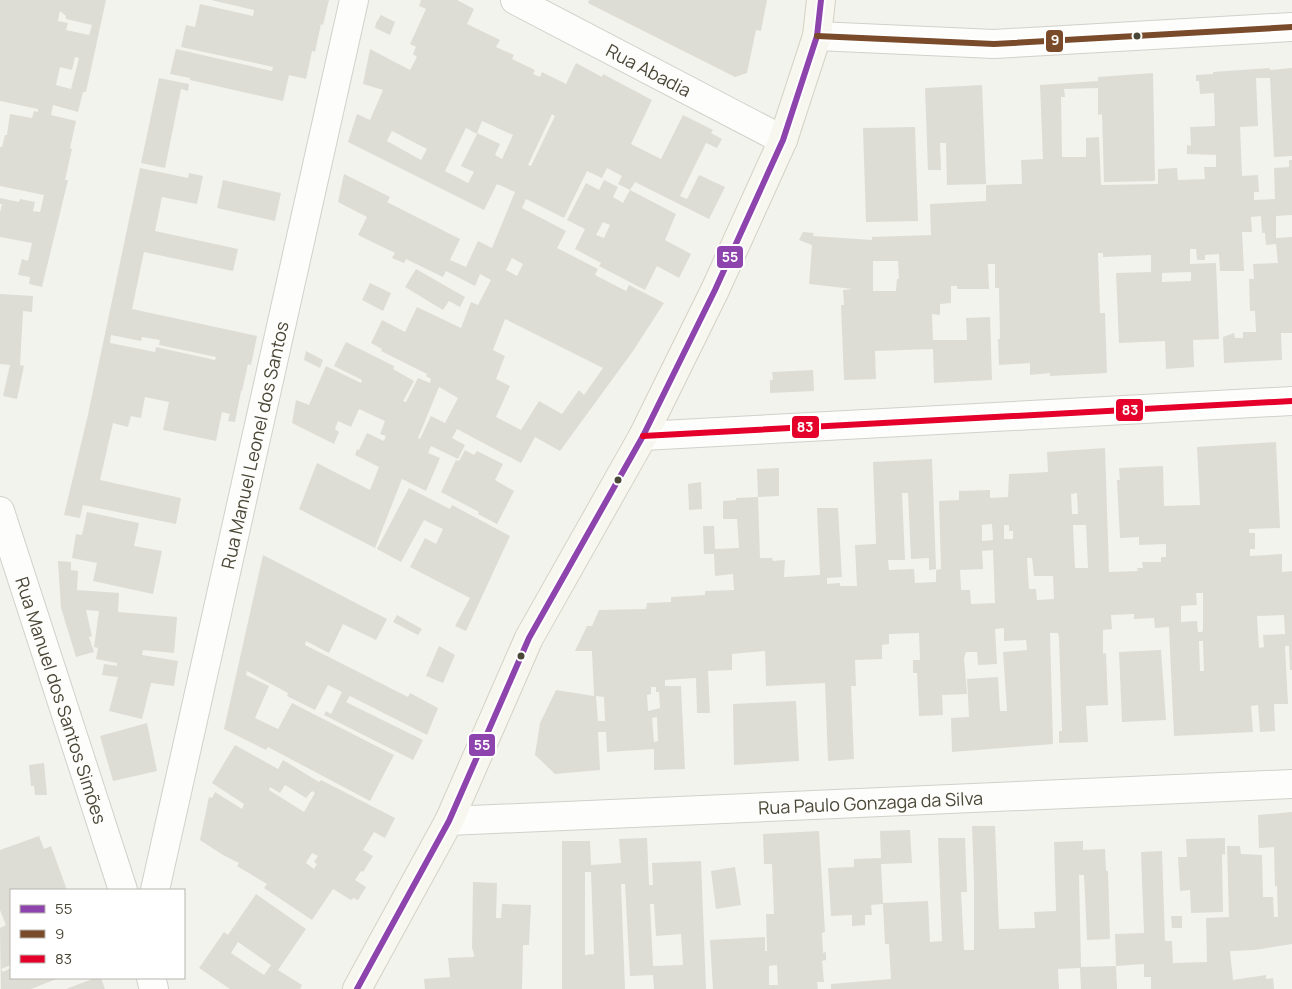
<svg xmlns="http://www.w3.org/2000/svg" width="1292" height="989" font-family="Manrope,sans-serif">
<rect width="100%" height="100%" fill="#f3f3ed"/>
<path fill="#dddcd5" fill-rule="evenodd" d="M0 0H106L86 92H83L78 112 53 105 51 115 76 121 70 148 72 149 65 180H68L42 287 29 284 30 277 18 275 22 259 28 261 32 243 0 237V213L2 204H0V198L19 202 20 199 35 202 33 211 40 212 44 195 0 186V147H2L5 135H7L10 114 32 118 34 111 38 112V109L0 101ZM60 11 66 16V19L92 25 89 35 66 30 68 23 58 21ZM75 57 79 58 71 89 56 85 60 67 72 70Z
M211 0H329L323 25 321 24 315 52 312 51 306 79 289 75 283 101 190 80V78L170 74 176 49 272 71 273 67 181 47 186 25 195 27 200 4 253 16 254 10Z
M421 0H457L474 9 467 24 500 40 496 47 514 55 512 59 535 70 533 74 540 77 542 72 566 84 576 63 602 77 603 74 652 100 631 144 661 159 683 115 713 130 711 133 722 139 717 148 706 143 680 196 687 199 699 175 725 187 709 219 635 182 630 190 618 184 622 176 607 168 602 178 587 171 564 218 526 199 522 208 566 231 557 248 598 269 595 275 626 291 629 285 664 303 633 351 560 451 535 437 521 463 457 429 452 438 465 445 458 459 431 446 428 453 440 458 426 491 402 479 375 548 299 509 317 463 370 490 379 467 355 455 357 449 359 450 367 433 384 441 386 436 380 434 385 421 359 409 351 427 338 421 335 429 339 432 334 444 292 423 296 400 309 405 326 366 361 383 362 380 334 366 346 342 394 366 393 369 414 381 403 401 406 402 418 378 430 383 431 379 426 376 427 374 381 351 382 349 371 343 382 320 405 332 417 307 461 328 471 302 478 305 491 280 480 274 475 286 446 271 443 277 406 259 404 263 392 258 395 253 358 235 367 217 338 202 344 174 390 197 387 202 460 239 450 260 466 267 478 241 492 248 515 192 497 184 484 210 348 142 357 114 370 120 383 90 363 84 370 49 410 70 417 57 413 54 416 47 410 44 426 9 419 6ZM552 114 555 116 531 166 528 165ZM482 121 513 135 502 159 495 155 500 144 477 133ZM466 128 477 134 461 166 474 172 468 183 445 171ZM392 131 427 149 421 160 387 141ZM512 258 523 264 517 276 506 270ZM505 319 603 368 584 395 579 390 562 414 539 401 521 430 496 417 510 386 496 379 505 356 493 350ZM439 387 458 398 445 423 431 416 420 439 418 438Z
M589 0H767L761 31 756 30 747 73 735 77 588 3Z
M381 15 395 22 390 35 375 28 376 23Z
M1270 68V70L1292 68V156L1274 157 1270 78H1256L1258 126 1240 127 1242 176 1258 175 1259 192H1254V200L1275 199 1274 168 1289 167V160H1292V215L1276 216V238L1292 237V333H1281L1282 360 1224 363 1223 337 1234 333 1235 338H1243V332H1256L1255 311H1250L1249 279H1254L1253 264 1278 263 1276 244 1266 245 1265 233H1262L1261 216 1251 217 1252 232H1242L1244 271H1220L1219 254 1205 255V260H1197L1196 249H1190V264L1216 263 1219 339 1193 340 1194 367 1166 369 1165 341 1119 343 1116 273 1151 272V255L1103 257V253H1098L1100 313H1105L1107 373 1050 376V373L1030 375V363L999 365 998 339H1000L999 288H995V264H988L989 289H957V286H951V303L940 304V315L932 314 933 340H967L966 318 990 317 992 380 934 383 933 349 875 351 876 379 844 380 841 305H844L843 290 853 289 809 284 812 245 799 240 803 232 814 233 813 236 872 240V237L931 235 930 204 986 201V185L1022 184 1021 160 1043 159 1040 85 1098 81V77L1153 73 1155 181 1104 182 1102 114 1098 115V88L1064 89 1065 97H1061L1062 157H1086V138L1099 137 1101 185 1158 184V169L1177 168 1178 180 1205 179 1204 167H1216V155L1187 154V145L1191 146 1190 127 1215 126 1214 93 1200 94 1199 81H1196V75L1213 74V72ZM873 261H898L899 279H897L896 291H873ZM1191 272V281L1162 282V273Z
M159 78 189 84 188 91 181 89 165 168 141 163Z
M982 85 986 184 947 185 946 143H940L941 170H928L925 88Z
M915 127 918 221 866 222 863 128Z
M140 168 188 178 189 173 203 176 197 204 162 197 155 231 238 249 233 271 144 252 132 309 257 336 251 365 248 364 242 391H241L235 422 228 421 230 414 222 412 216 441 163 430 169 402 145 397 141 418 131 416 128 427 113 423 100 480 181 498 176 524 83 505 80 518 64 515 87 419ZM111 335 141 341 142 337 160 340 159 345 216 357 215 360 156 347 155 352 110 343Z
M223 180 281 193 275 221 217 208Z
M604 180 618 187 613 197 623 203 630 190 676 214 665 240 691 254 679 278 657 266 645 290 599 266 601 263 575 249 585 229 567 220 586 183 599 190ZM603 222 610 225 604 238 596 235Z
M416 269 465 297 460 307 449 301 443 310 405 287Z
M370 283 391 293 383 311 362 300Z
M0 294 33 296 32 312 23 311 20 365 24 366 17 399 3 396 10 365 0 364Z
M306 351 323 360 320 368 304 360Z
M813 370 814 391 770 393V380H773L772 372Z
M1276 442 1280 528 1249 529V533H1255V549H1250V556L1282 554V572L1292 571V670H1290L1289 646H1285L1288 704H1274L1275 731 1260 732 1258 705 1251 706 1253 732 1174 736 1169 627 1155 628 1154 618 1134 619V614L1111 615 1112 629 1103 630V654L1106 653 1108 705 1086 706 1088 742 1059 743V731H1062L1059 638 1058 633H1050L1053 744 952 752 951 718 969 717 967 679 998 677 1000 711H1007L1003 652 1027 650 1026 640 1004 641V628L995 629 997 664 978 665 977 652H966L964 658 967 694 942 695 943 715 919 716 917 673H913V660H920L919 633 889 634V644L882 645V659L855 660 856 686H851L854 759 828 761 825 683 766 686 765 651 732 654V670L708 671 710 713H697L696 678 665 680V686H681L685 769 654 770V749L607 752 606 732H598L600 770 555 774 535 755 540 723 556 690 594 696 592 651H575L587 626H592L599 610 646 609 647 603 671 602V597L705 595V591L734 590 733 574 715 576 714 554H704L703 526H714L715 549 739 548 737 519H723V501L736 500V498L758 497 760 558H772L773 561 785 560 784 577 820 575 817 508H838L842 577 827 578V584L840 583V586H857L855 545 876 544 873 462 932 459 936 569 929 570V558L911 559 908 493H902L905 560H888L889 570 914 569 915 583 936 582V570L941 569 939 501 959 500V491L990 490V498L1008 497 1009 474 1048 472 1047 452 1105 448 1109 572 1138 571 1137 568H1143L1142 562H1161V557H1166V544L1139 545V537L1120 538 1117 480H1120L1119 468 1163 466 1164 506 1200 505 1197 447ZM1077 493 1078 514H1072L1071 494ZM992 524 993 540 982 541V525ZM1004 525H1009V531H1013V539H1004ZM1073 525H1086L1088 568H1075ZM993 550 995 603 971 604 970 590H961L960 570 983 569 982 551ZM1027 558H1032L1034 576H1053L1054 599 1037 600 1036 589H1029ZM1196 593H1203V630L1202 632H1198L1197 621 1181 622V606L1197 605ZM1284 615 1285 634 1263 635 1264 647 1259 648 1257 616ZM1199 641H1203L1204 671H1200ZM651 687H656V692H659L660 708 648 711 647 695 651 694ZM596 696 604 697 605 721H598ZM657 717 658 741 654 742 652 718Z
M465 450 474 455 477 451 503 464 495 480 514 491 497 524 478 514 479 512 441 492 456 460 459 461Z
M779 468V496L758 497 757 469Z
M701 482 702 509 689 510 688 484Z
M409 488 450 509 452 505 510 536 466 631 455 626 470 598 410 567 425 538 436 544 443 529 424 520 401 562 377 549Z
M87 512 139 523 134 546 162 551 153 594 93 581 97 563 72 558 76 534 82 535Z
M263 555 387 619 376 640 343 624 329 653 306 641 305 645 408 697 410 693 438 708 427 735 350 696 346 702 423 740 413 760 324 715 326 711 331 714 342 692 328 685 315 710 287 696 288 693 247 671 246 675 269 686 255 718 278 729 292 703 394 755 370 801 268 747 266 750 224 729Z
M58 561 71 562V570L78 571 77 590 119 593 118 612 177 617 174 653 143 650 142 655 178 661 174 686 151 683 142 719 109 711 118 677 102 675 104 664 117 666V663L96 659 98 648 94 647 99 611 86 610 92 636 89 637 94 652 76 657 61 608Z
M397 615 422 629 418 635 393 622Z
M439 646 455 655 443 683 426 676Z
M1161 650 1166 720 1122 722 1119 652Z
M796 701 799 761 734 765 733 704Z
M147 723 157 771 113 781 100 736Z
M235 745 278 769 283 760 319 782 321 780 395 818 385 838 374 832 363 850 373 856 363 872 361 871 355 880 366 887 358 900 353 898 351 900 333 889 312 920 264 888 267 884 237 866 239 863 223 855 200 840 209 797 212 798 215 792 242 809 244 804 212 783ZM285 785 306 798 312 791 315 793 304 812 269 790 270 787 280 793ZM312 853 318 856 314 862 317 864 314 869 306 863Z
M44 763 47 795H35L34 786H31L29 765Z
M1292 812V944L1254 950 1230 951 1233 980 1266 975V979L1273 978 1274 989H1151V977H1144V964L1116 966 1115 934 1144 933 1141 852 1162 851 1165 941H1172L1173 963 1207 962 1206 918 1229 917 1227 846H1240L1241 854 1262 855 1263 897H1273L1274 917H1278L1277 886H1275L1274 847 1259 848 1258 815Z
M972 826H995L999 929 1035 928 1034 912 1056 911 1054 842 1083 841V850L1105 849 1106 871H1108L1110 939 1087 940 1084 875H1079L1081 967 1116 966 1117 989H1081L1080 968 1058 969 1059 989H831V984L891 979 889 944H885L883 904 871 905 872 915H865V925L852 926V915L831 916 828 868 854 867V859L881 858 880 831 910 830 912 863 881 864 883 903 928 901 930 942 942 941 938 838H965L967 892H961L964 950H974V883Z
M819 831 825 932 822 933 823 953 826 952V960L822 961 824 982H817L818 989H713L710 940 765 937V951H767L766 914H774L772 864H764L763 834ZM777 965 778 985H769V966Z
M39 836 44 849 51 846 67 890H11V965L1 969 3 972 11 968V978H59L31 989H1L0 928 6 925 0 910V850Z
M647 838 649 885H653L652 863 701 861 706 989H654L653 975 630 976 625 884H621L625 989H562V841H590L591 865 621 863 619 839ZM585 872H591L594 954 585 955ZM650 904H654L656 936 681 934 683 965 653 966Z
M1225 838V855L1222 854 1223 912 1191 913 1190 890 1180 891 1178 857H1187L1186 839Z
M735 867 741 905 716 909 711 871Z
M473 882 497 883 496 918H501L502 904 531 905 529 945H523L522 989H425L424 979 450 977 448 958 474 957 473 949 472 950Z
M256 894 306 929 278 970 302 985 300 989H230L199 968 224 932 228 935ZM238 942 271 965 264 975 231 953Z
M1171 916H1182V928H1172Z
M95 978H101L105 989H66Z"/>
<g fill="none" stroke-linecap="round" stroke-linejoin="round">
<g stroke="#d1d0ca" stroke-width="30">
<g id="street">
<path id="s1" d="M515 0 783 140"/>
<path d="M817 36 994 44 1292 27"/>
<path d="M643 436 1292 401"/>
<path id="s2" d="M0 511 123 890"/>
<path id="s3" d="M449 821 1292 784"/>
<path id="s4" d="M155 890 354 0"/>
<path d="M151 978 154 989"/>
</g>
</g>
<g stroke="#d3d2c3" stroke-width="30">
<path id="secondary" d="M357 989 449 821 529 638 643 436 715 290 783 140 817 36 821 0"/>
</g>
<use href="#street" stroke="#fdfdfc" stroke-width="28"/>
<use href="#secondary" stroke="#f7f7f0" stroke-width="28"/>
<g stroke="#fff" stroke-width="10">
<path id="bus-1" d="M357 989 449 821 529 638 643 436 715 290 783 140 817 36 821 0"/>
</g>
<g stroke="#fff" stroke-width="10">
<path id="bus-2" d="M817 36 994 44 1292 27"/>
</g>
<g stroke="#fff" stroke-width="10">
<path id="bus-3" d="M643 436 1292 401"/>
</g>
<use href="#bus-1" stroke="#8e44ad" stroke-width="6"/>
<use href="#bus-2" stroke="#7a4b2a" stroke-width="6"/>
<use href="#bus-3" stroke="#e4002b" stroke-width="6"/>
</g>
<g fill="#4b4737" stroke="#fff" stroke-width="2">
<circle cx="1137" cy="36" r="4.5"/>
<circle cx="618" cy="480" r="4.5"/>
<circle cx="521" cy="656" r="4.5"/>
</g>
<g text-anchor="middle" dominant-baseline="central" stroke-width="4" stroke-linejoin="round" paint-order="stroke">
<g font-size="18" fill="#4b4737" stroke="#fff">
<text stroke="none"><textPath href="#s1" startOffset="151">Rua Abadia</textPath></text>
<text stroke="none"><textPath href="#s4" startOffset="456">Rua Manuel Leonel dos Santos</textPath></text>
<text stroke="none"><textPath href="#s2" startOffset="199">Rua Manuel dos Santos Simões</textPath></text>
<text stroke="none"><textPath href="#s3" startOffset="422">Rua Paulo Gonzaga da Silva</textPath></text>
</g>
</g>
<g stroke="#fff" stroke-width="2">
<rect x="1045" y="29" width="19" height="24" rx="5" fill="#7a4b2a"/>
<rect x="716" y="245" width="28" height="24" rx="5" fill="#8e44ad"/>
<rect x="1115" y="398" width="29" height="24" rx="5" fill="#e4002b"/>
<rect x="791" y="415" width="29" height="24" rx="5" fill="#e4002b"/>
<rect x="468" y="733" width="28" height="24" rx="5" fill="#8e44ad"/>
</g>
<g font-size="14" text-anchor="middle" font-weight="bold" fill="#fff">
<text x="1055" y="45">9</text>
<text x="730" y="262">55</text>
<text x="1130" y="415">83</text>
<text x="805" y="432">83</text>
<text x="482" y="750">55</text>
</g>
<rect x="10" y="889" width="175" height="90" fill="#ffffff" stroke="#b7b5af"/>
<rect x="20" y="905" width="25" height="8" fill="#8e44ad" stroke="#b7b5af"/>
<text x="55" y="914" font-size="15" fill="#4b4737">55</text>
<rect x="20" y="930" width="25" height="8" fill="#7a4b2a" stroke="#b7b5af"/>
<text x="55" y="939" font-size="15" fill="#4b4737">9</text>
<rect x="20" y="955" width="25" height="8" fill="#e4002b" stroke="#b7b5af"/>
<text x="55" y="964" font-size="15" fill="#4b4737">83</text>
</svg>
